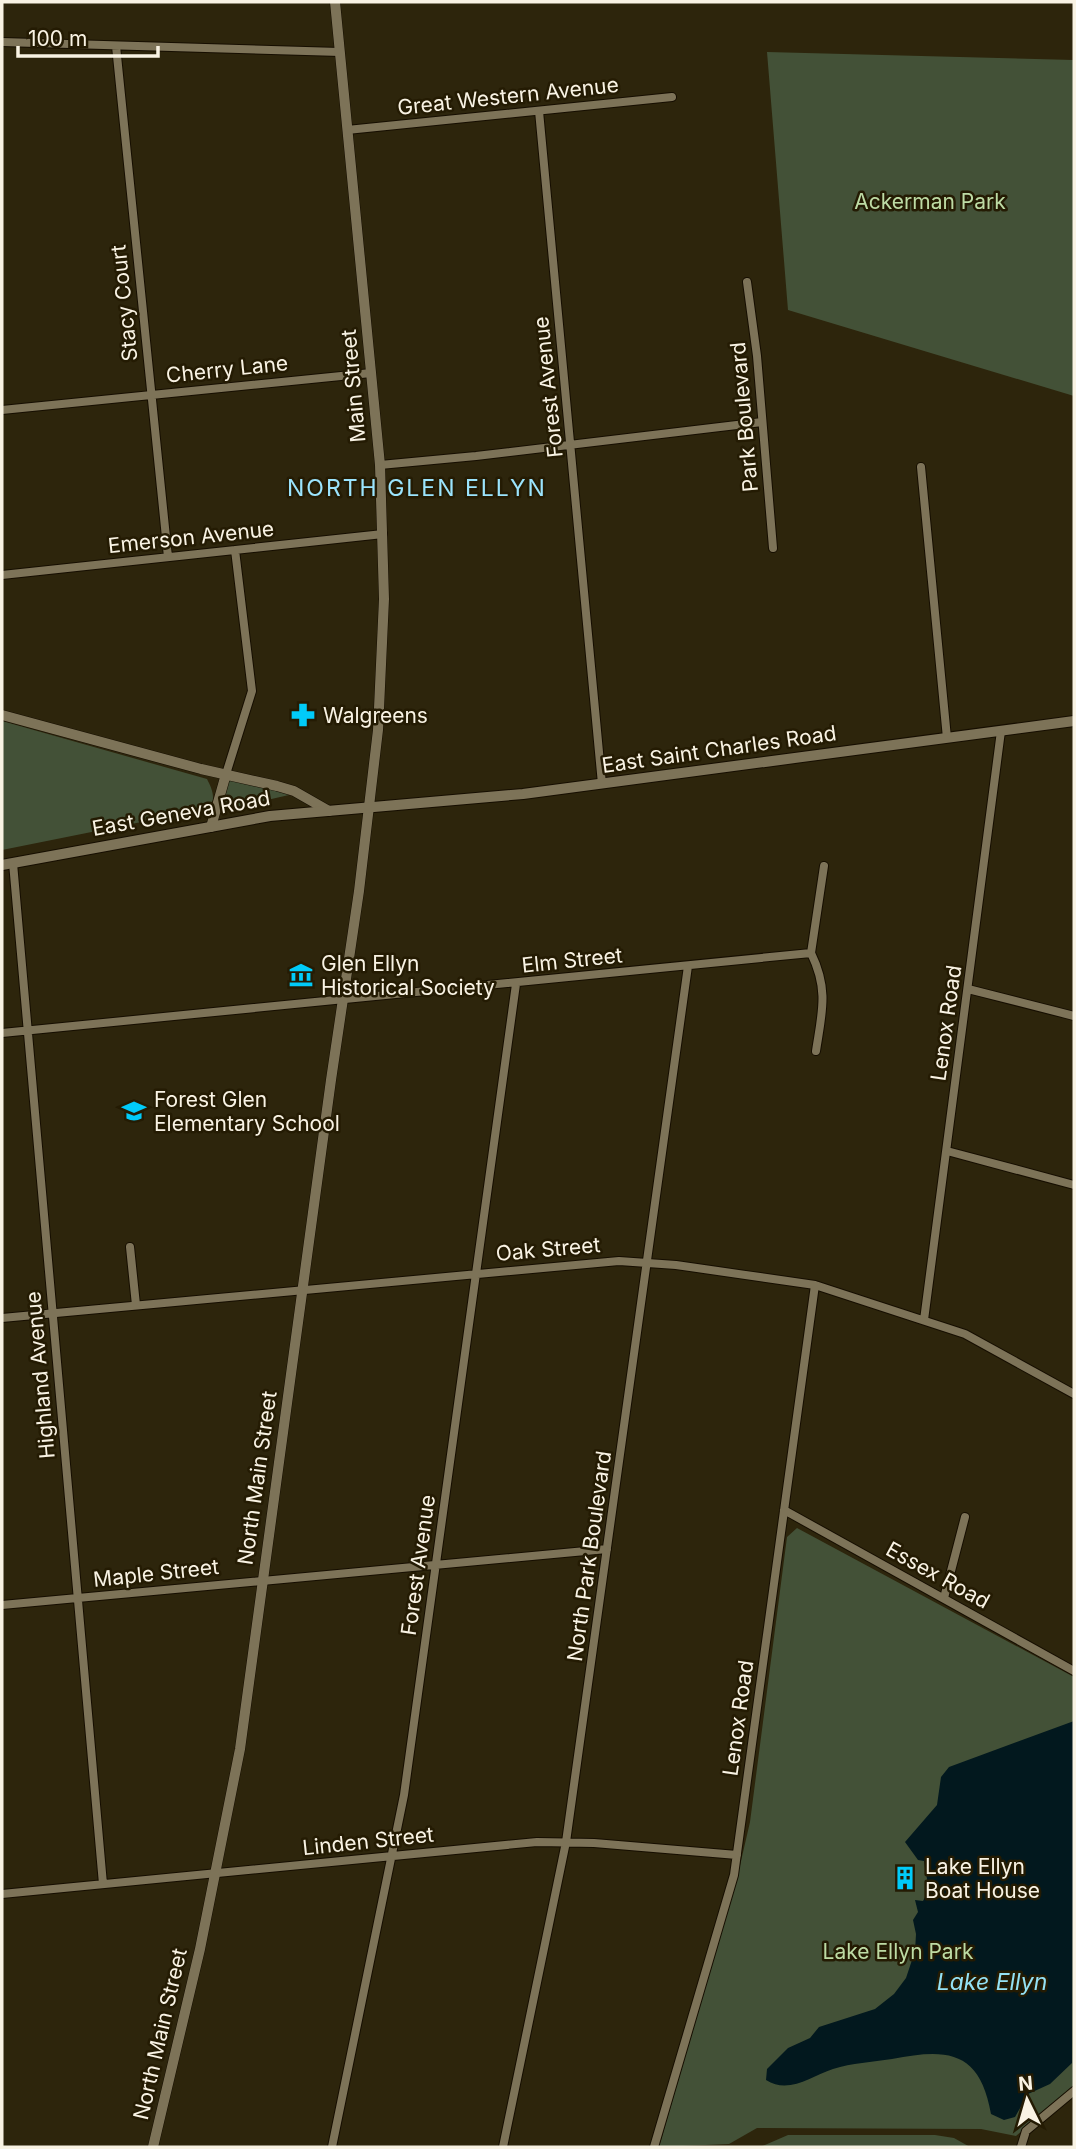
<svg xmlns="http://www.w3.org/2000/svg" width="1076" height="2149" font-family="Inter,sans-serif">
<rect width="100%" height="100%" fill="#2d250c"/>
<path fill="#435137" d="M767 52 1074 60V396L788 310Z
M2 721 207 779C212 789 218 801 206 809L2 850Z
M233 779 288 794 289 795 219 811 228 780Z
M797 1528 1074 1677V2085L1016 2136 981 2129 757 2128 729 2144 659 2147 738 1874 750 1822 787 1537Z
M788 2135H935L954 2138 970 2147H760Z"/>
<path fill="#02181e" d="M1074 1721 1072 2063 1050 2084 1028 2094 1015 2117 1004 2120 991 2114C980 2050 947 2048 892 2059 872 2062 852 2063 833 2069 811 2076 789 2095 766 2080L767 2069 788 2048 810 2038 819 2027 875 2009 894 1994 906 1978 915 1951 916 1934 913 1920 918 1912 915 1900 923 1901C932 1887 925 1874 924 1861L918 1860 905 1842 937 1805 941 1777 949 1767Z"/>
<g fill="none" stroke-linecap="round" stroke-linejoin="round">
<g stroke="#160e00" stroke-width="10">
<path id="minor" d="M2 42 340 52
M116 46 168 557
M539 111 602 784
M347 130 672 97
M747 282 757 356 773 548
M2 410 371 373
M380 465 476 456 762 422
M921 467 947 738
M2 575 383 534
M226 774 252 691 235 550
M13 863 103 1884
M811 953C829 990 822 1012 816 1051
M811 953 824 866
M968 989 1074 1016
M2 1033 811 953
M947 1151 1074 1185
M130 1247 136 1305
M2 1318 619 1261 676 1265 815 1285 965 1334 1074 1394
M924 1320 1001 731
M784 1510 1074 1671
M944 1598 965 1517
M2 1605 607 1549
M2 1894 537 1842 594 1843 737 1855
M332 2147 404 1795 516 984
M503 2147 566 1842 688 966
M654 2147 734 1875 815 1285
M1021 2147 1026 2131 1074 2091"/>
</g>
<g stroke="#160e00" stroke-width="11">
<path id="tertiary" d="M2 715 201 769 277 786 294 791 329 811
M211 827 226 774
M153 2147 200 1949 240 1749 331 1080 359 891 378 730 384 599 380 465 335 2"/>
</g>
<g stroke="#160e00" stroke-width="12">
<path id="secondary" d="M2 865 270 816 523 794 1074 721"/>
</g>
<use href="#minor" stroke="#7d7358" stroke-width="8"/>
<use href="#tertiary" stroke="#7d7358" stroke-width="10"/>
<use href="#secondary" stroke="#7d7358" stroke-width="10"/>
</g>
<defs>
<g id="pharmacy-bare" transform="scale(1.89)"><path d="M-2-6h4v4h4v4h-4v4h-4v-4h-4v-4h4Z" fill="#01cbf9" stroke="#241b03" stroke-width="2.5" paint-order="stroke"/></g>
<g id="museum-bare" transform="scale(1.89)"><path d="M0-6L6-3V-2H-6V-3ZM-5-1h2V3h-2ZM-1-1h2V3h-2ZM3-1h2V3H3ZM-6 4H6V6H-6Z" fill="#01cbf9" stroke="#241b03" stroke-width="2.5" paint-order="stroke"/></g>
<g id="school-bare" transform="scale(1.89)"><path d="M0-5L7-2L0 1L-7-2ZM-4 1L0 2.5L4 1V4Q0 6-4 4Z" fill="#01cbf9" stroke="#241b03" stroke-width="2.5" paint-order="stroke"/></g>
<g id="building-bare" transform="scale(1.89)"><path d="M-4-6H4V6H1V3H-1V6H-4ZM-2.5-4.3h1.7v1.8h-1.7ZM.8-4.3h1.7v1.8H.8ZM-2.5-1h1.7V.8h-1.7ZM.8-1h1.7V.8H.8Z" fill="#01cbf9" stroke="#241b03" stroke-width="2.5" paint-order="stroke"/></g>
</defs>
<g fill-rule="evenodd">
<use href="#pharmacy-bare" x="303" y="715"/>
<use href="#museum-bare" x="301" y="975"/>
<use href="#school-bare" x="134" y="1111"/>
<use href="#building-bare" x="905" y="1878"/>
</g>
<g text-anchor="middle" dominant-baseline="central" stroke-width="5" stroke-linejoin="round" paint-order="stroke">
<g font-size="21" fill="#f9f3e4" stroke="#241b03">
<text transform="translate(508 96) rotate(-6)">Great Western Avenue</text>
<text transform="translate(124 303) rotate(-96)">Stacy Court</text>
<text transform="translate(227 369) rotate(-6)">Cherry Lane</text>
<text transform="translate(353 386) rotate(-95)">Main Street</text>
<text transform="translate(548 387) rotate(-96)">Forest Avenue</text>
<text transform="translate(744 417) rotate(-95)">Park Boulevard</text>
<text transform="translate(191 537) rotate(-6)">Emerson Avenue</text>
<text transform="translate(719 749) rotate(-8)">East Saint Charles Road</text>
<text transform="translate(181 813) rotate(-10)">East Geneva Road</text>
<text transform="translate(572 960) rotate(-6)">Elm Street</text>
<text transform="translate(946 1023) rotate(-82)">Lenox Road</text>
<text transform="translate(548 1249) rotate(-5)">Oak Street</text>
<text transform="translate(40 1375) rotate(-95)">Highland Avenue</text>
<text transform="translate(257 1478) rotate(-82)">North Main Street</text>
<text transform="translate(589 1556) rotate(-82)">North Park Boulevard</text>
<text transform="translate(418 1565) rotate(-82)">Forest Avenue</text>
<text transform="translate(156 1573) rotate(-6)">Maple Street</text>
<text transform="translate(938 1575) rotate(29)">Essex Road</text>
<text transform="translate(738 1718) rotate(-82)">Lenox Road</text>
<text transform="translate(368 1841) rotate(-6)">Linden Street</text>
<text transform="translate(160 2034) rotate(-77)">North Main Street</text>
</g>
<g font-size="21" fill="#bddba4" stroke="#241b03">
<text x="930" y="201">Ackerman Park</text>
<text x="898" y="1951">Lake Ellyn Park</text>
</g>
<g font-size="21" fill="#f9f3e4" stroke="#241b03" text-anchor="start">
<text x="323" y="715">Walgreens</text>
<text x="321" y="963">Glen Ellyn<tspan x="321" dy="24">Historical Society</tspan></text>
<text x="154" y="1099">Forest Glen<tspan x="154" dy="24">Elementary School</tspan></text>
<text x="925" y="1866">Lake Ellyn<tspan x="925" dy="24">Boat House</tspan></text>
</g>
<g font-size="23" letter-spacing="2" fill="#9be4fd" stroke="#241b03">
<text x="417" y="488">NORTH GLEN ELLYN</text>
</g>
<g font-size="23" font-style="italic" fill="#94e2f6" stroke="#241b03">
<text x="992" y="1982">Lake Ellyn</text>
</g>
</g>
<rect width="1076" height="2149" fill="none" stroke="#f9f3e4" stroke-width="7"/>
<g transform="translate(1027 2100) rotate(355)" stroke="#241b03" stroke-width="5" paint-order="stroke">
<path d="M0-5L12 26L0 18L-12 26Z" fill="#f9f3e4"/>
<text y="-10" font-size="19" font-weight="bold" text-anchor="middle" fill="#f9f3e4">N</text>
</g>
<path d="M18 46v10h140v-10" fill="none" stroke="#f9f3e4" stroke-width="3.5"/>
<text x="28" y="46" font-size="21" fill="#f9f3e4" stroke="#241b03" stroke-width="5" paint-order="stroke">100 m</text>
</svg>
